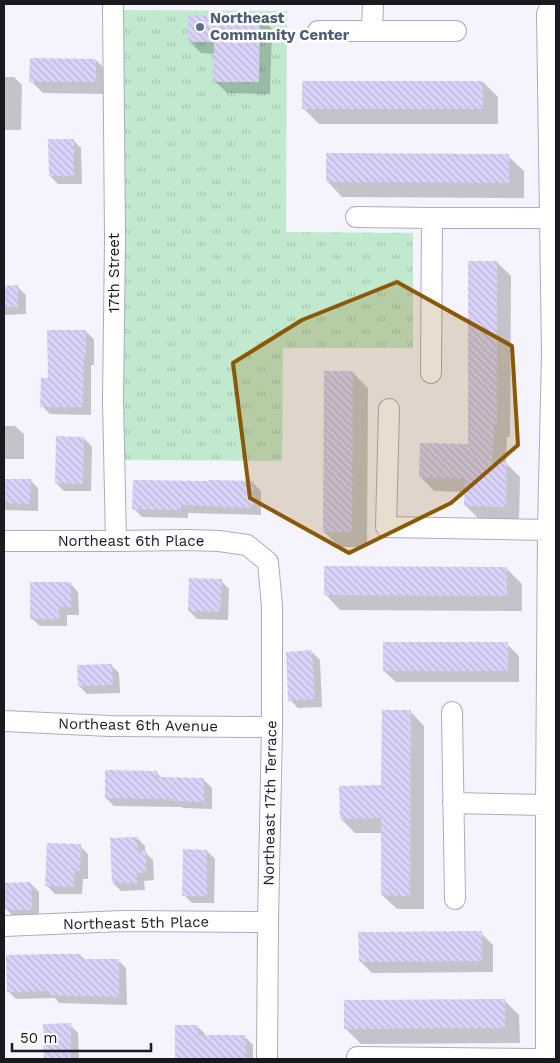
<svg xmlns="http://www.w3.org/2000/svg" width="560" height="1063" font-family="'Work Sans',sans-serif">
<defs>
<pattern id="park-tufts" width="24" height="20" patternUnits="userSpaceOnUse" patternTransform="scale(1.25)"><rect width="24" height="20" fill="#c0e9ce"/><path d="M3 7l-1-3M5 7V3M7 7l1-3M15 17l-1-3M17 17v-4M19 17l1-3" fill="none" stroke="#a4c7b1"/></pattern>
<pattern id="building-back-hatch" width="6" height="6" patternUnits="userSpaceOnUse" patternTransform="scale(1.25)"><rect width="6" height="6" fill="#d9d3f9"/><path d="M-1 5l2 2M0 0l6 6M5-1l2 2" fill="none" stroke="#bab5d5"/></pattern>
</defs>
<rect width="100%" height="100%" fill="#f5f4fd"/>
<path fill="url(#park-tufts)" d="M123 10 287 11 286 232 413 233V348H283L282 461 120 460Z"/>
<path fill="#0003" d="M260 17 272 29 270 94 227 93 215 81V54L201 53 189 41Z
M96 60 108 72 107 94 43 93 31 81Z
M4 77H14L22 85 21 130H4Z
M483 82 498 97V124H319L304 109Z
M73 140 81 148 82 184H58L50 176Z
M508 156 524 171V198L342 197 327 181Z
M497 262 511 276 510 437H507L506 463 520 477 519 520 479 519 465 505 466 492 434 491 421 477 469 446Z
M4 287H18L26 295V314L4 315Z
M85 331 94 339V365H91V415L50 414 42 406 49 379Z
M352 372 368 388 367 547H340L324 532Z
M4 426H15L24 434V459H4Z
M84 438 92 447 91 491H64L56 483Z
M4 480H30L38 488V511L5 510 4 509Z
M253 483 261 491V515L188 513V518L142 517 134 509Z
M507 569 522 584V611L340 610 325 594Z
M221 581 229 589 228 620 197 619 189 611Z
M70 583 78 592 79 615H67V626H40L31 618Z
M507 644 519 656V682H396L384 671Z
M312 652 320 660 322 707 298 708 290 700Z
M111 665 119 673 120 693 87 694 79 686Z
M410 711 424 726V909H397L382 895 383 833H355L341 819 383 786Z
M156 772 163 779 204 780 212 788V809L183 808 181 807 114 806 106 798Z
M137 838 145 846V852L153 860 154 880 144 881 145 890 121 891 113 883Z
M80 846 88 854V879H83L82 894H55L47 886Z
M207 851 215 859 214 903H192L184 895Z
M31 884 39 892V917L15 918 7 910Z
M481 933 493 945V972L372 973 360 961Z
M81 956 86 960H118L126 968 127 1005 59 1003 55 998 16 999 8 991Z
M504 1000 519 1015 520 1043 361 1044 345 1028Z
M44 1025H70L78 1033 79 1059H45Z
M176 1026H197L205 1034V1037H245L253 1045V1059H176Z"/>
<path fill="url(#building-back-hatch)" d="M188 15 260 16 259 82H213L214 42H188Z
M30 58 96 59V82H29Z
M302 81H483V109H302Z
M48 139H74V176H49Z
M326 153 509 154V183L326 182Z
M468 261H497V424H494L492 462H507L506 507 464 506 465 479 419 477 420 443 468 444Z
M18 285V307H4V286Z
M47 330H86V357H84L83 407H40L41 378H48Z
M324 371H353L352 532H323Z
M56 436 84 437 83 484 55 483Z
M4 479H31L30 504 4 503Z
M133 480 208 481 209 480 254 481 253 508 181 505V510L132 509Z
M324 566 507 567V596L324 595Z
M189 578 222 579 220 612 188 611Z
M30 582H71V607H59V619H30Z
M383 642H508V671H383Z
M312 650 315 699 288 701 286 652Z
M112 664 113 685 78 686 77 665Z
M382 710H411L410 896 381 895V818L340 819 339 786 381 785Z
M105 770 157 771 156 777 204 778V802L174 801V799L105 798Z
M137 837 138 851H146V873H137V883H112L110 838Z
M47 843 81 844 80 871H75L74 887 45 886Z
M183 849 207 850V896H182Z
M31 882 32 910H5V883Z
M482 931V961L359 962 358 932Z
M54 954H81V959H119V997L50 995V991L7 992 6 955Z
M505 999V1028L344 1029V1000Z
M71 1023V1059H44L43 1024Z
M175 1025H198V1035H246V1059H175Z"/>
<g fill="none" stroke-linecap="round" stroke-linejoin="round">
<g stroke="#aeabc0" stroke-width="22">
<path id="minor" d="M113 4 115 239 113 400 116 541
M318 31H456
M372 31 373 4
M356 217 432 218
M431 373 432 218H550
M389 409 386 527 548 530
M4 541H116L189 540 219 541 247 545 268 562 272 606V727L268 922 267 1059
M452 712 455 899
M4 721 110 726 272 727
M453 803 546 805
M4 926 123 921 268 922
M357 1057 537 1059
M546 1059V805L548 530 552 354 547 14 551 4"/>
</g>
<use href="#minor" stroke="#fff" stroke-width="20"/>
</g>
<path fill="#8c5805" fill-opacity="0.2" stroke="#8c5805" stroke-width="4" stroke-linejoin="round" d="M397 282 512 346 518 445 451 503 349 553 250 498 233 363 302 320Z"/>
<circle fill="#5c6f8a" stroke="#fff" stroke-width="2" cx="200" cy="27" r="5"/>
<g text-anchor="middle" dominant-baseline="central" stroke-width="5" stroke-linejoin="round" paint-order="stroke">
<g font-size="15" font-weight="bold" fill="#4e5e75" stroke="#fff" text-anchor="start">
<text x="210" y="18">Northeast<tspan x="210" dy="17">Community Center</tspan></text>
</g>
<g font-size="15" fill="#1a1920" stroke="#fff">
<text transform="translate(114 273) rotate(-90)">17th Street</text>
<text x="131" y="541">Northeast 6th Place</text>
<text transform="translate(138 725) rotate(1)">Northeast 6th Avenue</text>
<text transform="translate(270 803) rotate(-89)">Northeast 17th Terrace</text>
<text transform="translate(136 923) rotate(-1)">Northeast 5th Place</text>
</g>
</g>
<rect width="560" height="1063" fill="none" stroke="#1a1920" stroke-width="10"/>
<path d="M12 1043v8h139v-8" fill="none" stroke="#1a1920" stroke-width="2.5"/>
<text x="20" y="1043" font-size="15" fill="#1a1920" stroke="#ffffff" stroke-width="4" paint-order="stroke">50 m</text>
</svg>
